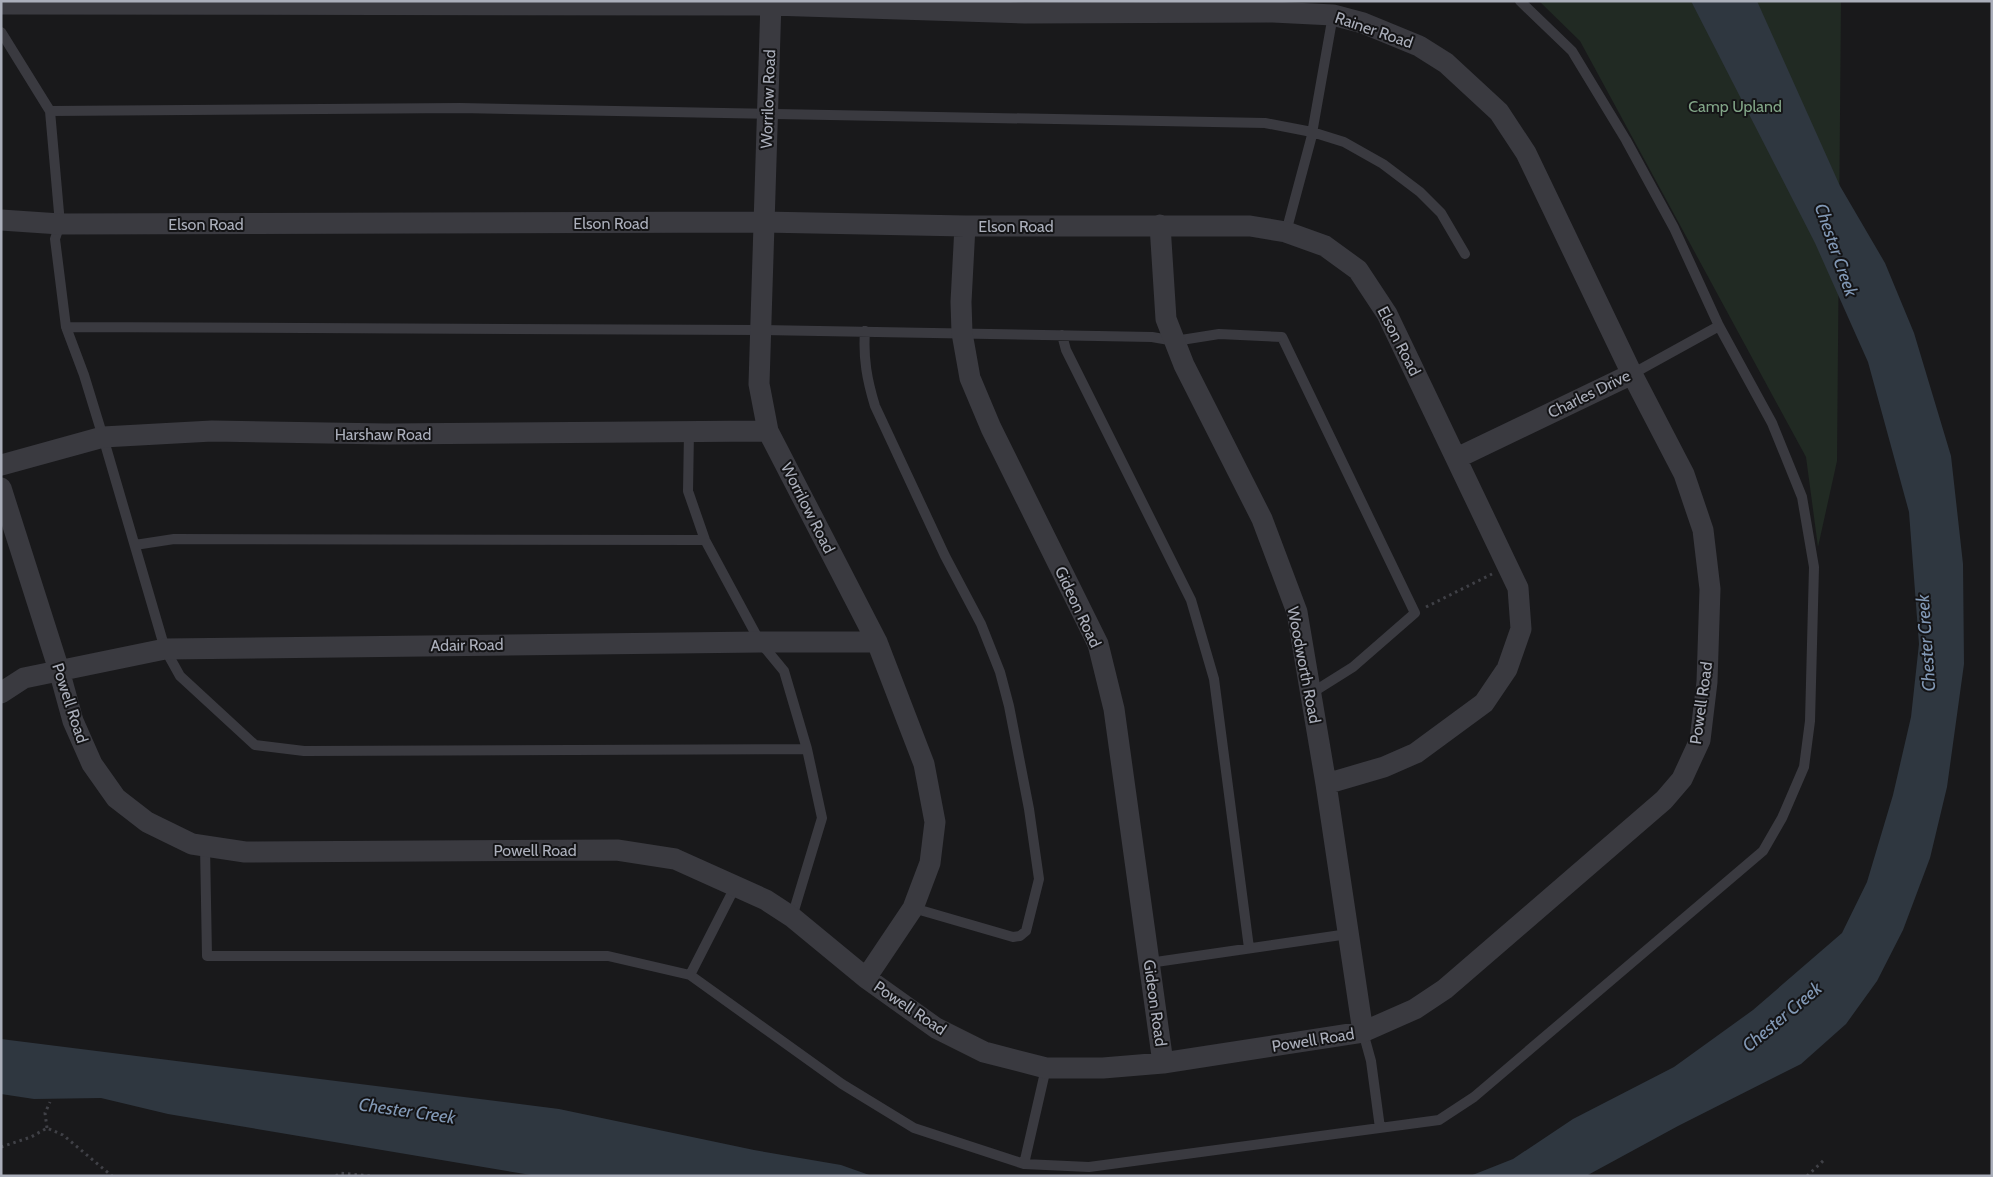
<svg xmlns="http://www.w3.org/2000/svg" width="1993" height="1177" font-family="Cabin,sans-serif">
<rect width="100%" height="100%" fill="#19191b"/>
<path fill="#212a23" d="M1539 1H1841L1837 461 1818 547 1806 457 1580 41Z"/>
<path fill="#2f3740" d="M1691 1H1757L1840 186 1885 263 1914 333 1951 456 1963 564 1964 664 1947 787 1930 858 1903 930 1877 981 1846 1024 1801 1064 1678 1126 1586 1176H1470L1513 1159 1573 1119 1674 1067 1753 1010 1842 933 1867 882 1893 795 1911 717 1919 644 1909 512 1868 362 1815 243Z
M1 1039 559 1109 754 1150 841 1165 872 1176H537L168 1114 101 1098 34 1099 1 1094Z"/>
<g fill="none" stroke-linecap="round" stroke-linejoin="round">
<path stroke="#404147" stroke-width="3" stroke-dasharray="2.5 4" stroke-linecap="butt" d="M1426 607 1492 574
M47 1128 45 1113 50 1102
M1 1147 31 1137 47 1128 63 1135 112 1176
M336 1176 340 1173 371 1176
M1807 1176 1824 1160"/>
<path stroke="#3a3a40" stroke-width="10" d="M1 32 50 111 60 224 55 239 66 327 84 375 103 437 165 649 180 676 255 745 304 751 807 749
M50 111 460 108 1265 123 1312 132 1344 142 1383 164 1420 192 1441 213 1465 254
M1286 232 1311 139 1333 15
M66 327 760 330 1152 337 1175 341 1219 334 1282 337 1415 613 1353 667 1310 694
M865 331C863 358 867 380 875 406L945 556 981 624 1000 672 1009 706 1029 809 1039 879 1026 931 1020 936 1013 937 913 908
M1062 335 1066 350 1191 600 1214 679 1249 948
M1632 374 1719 326
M689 432 688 491 705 540 760 642 784 671 807 749 822 818 792 917
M135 545 174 539 705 540
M205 846 207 956H608L690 975 842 1084 914 1128 1024 1164 1089 1167 1439 1120 1474 1097 1763 851 1782 818 1804 767 1810 721 1814 567 1802 497 1772 423 1719 326 1674 228 1626 140 1572 51 1520 1
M1149 963 1348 934
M690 975 735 887
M1363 1032 1371 1061 1380 1128
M1024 1164 1046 1068"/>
<path stroke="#3a3a40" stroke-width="21" d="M771 1 759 384 768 431 877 642 924 764 935 822 930 863 913 908 866 978
M1 4 771 5 1025 13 1273 12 1333 15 1363 23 1419 46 1446 63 1499 112 1526 153 1632 374 1684 474 1703 530 1710 589 1707 682 1700 740 1682 779 1664 800 1445 989 1415 1009 1363 1032 1163 1063 1103 1068H1046L984 1052 936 1028 866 978 792 917 766 900 675 859 617 850 245 852 192 844 147 822 116 798 92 764 73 721 59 670 1 488
M1 220 60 224 763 222 965 226H1250L1286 232 1325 246 1358 270 1387 314 1518 588 1521 629 1507 669 1484 703 1416 753 1384 767 1326 784
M1160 225 1166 319 1184 365 1262 519 1297 612 1326 784 1363 1032
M965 226 961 302 962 333 970 378 991 428 1098 644 1114 709 1163 1063
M1457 458 1632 374
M1 465 103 437 212 431 387 434 768 431
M1 693 24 678 165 649 760 642H877"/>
</g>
<g text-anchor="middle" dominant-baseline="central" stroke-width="4" stroke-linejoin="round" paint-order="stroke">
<g font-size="16" fill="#abafbb" stroke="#141416">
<text transform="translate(1374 30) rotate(19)">Rainer Road</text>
<text transform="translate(768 99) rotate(-88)">Worrilow Road</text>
<text x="611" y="223">Elson Road</text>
<text x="206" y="224">Elson Road</text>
<text x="1016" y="226">Elson Road</text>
<text transform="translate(1399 341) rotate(63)">Elson Road</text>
<text transform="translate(1589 394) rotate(-26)">Charles Drive</text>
<text x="383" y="434">Harshaw Road</text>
<text transform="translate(808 508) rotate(63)">Worrilow Road</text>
<text transform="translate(1078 607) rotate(65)">Gideon Road</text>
<text transform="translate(467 645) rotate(-1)">Adair Road</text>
<text transform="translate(1304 665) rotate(79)">Woodworth Road</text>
<text transform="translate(70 703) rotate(72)">Powell Road</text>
<text transform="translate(1701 703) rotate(-82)">Powell Road</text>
<text x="535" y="850">Powell Road</text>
<text transform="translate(1155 1003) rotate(82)">Gideon Road</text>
<text transform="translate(910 1008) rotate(34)">Powell Road</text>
<text transform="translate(1313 1040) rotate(-9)">Powell Road</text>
</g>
<g font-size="16" fill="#82a688" stroke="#141416">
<text x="1735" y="106">Camp Upland</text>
</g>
<g font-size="18" font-style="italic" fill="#8299b6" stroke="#141416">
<text transform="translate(1836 250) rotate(71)">Chester Creek</text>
<text transform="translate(1926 643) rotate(-94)">Chester Creek</text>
<text transform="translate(1782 1017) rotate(-40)">Chester Creek</text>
<text transform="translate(407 1111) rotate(8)">Chester Creek</text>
</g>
</g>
<rect width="1993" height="1177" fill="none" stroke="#abafbb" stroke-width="5"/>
</svg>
